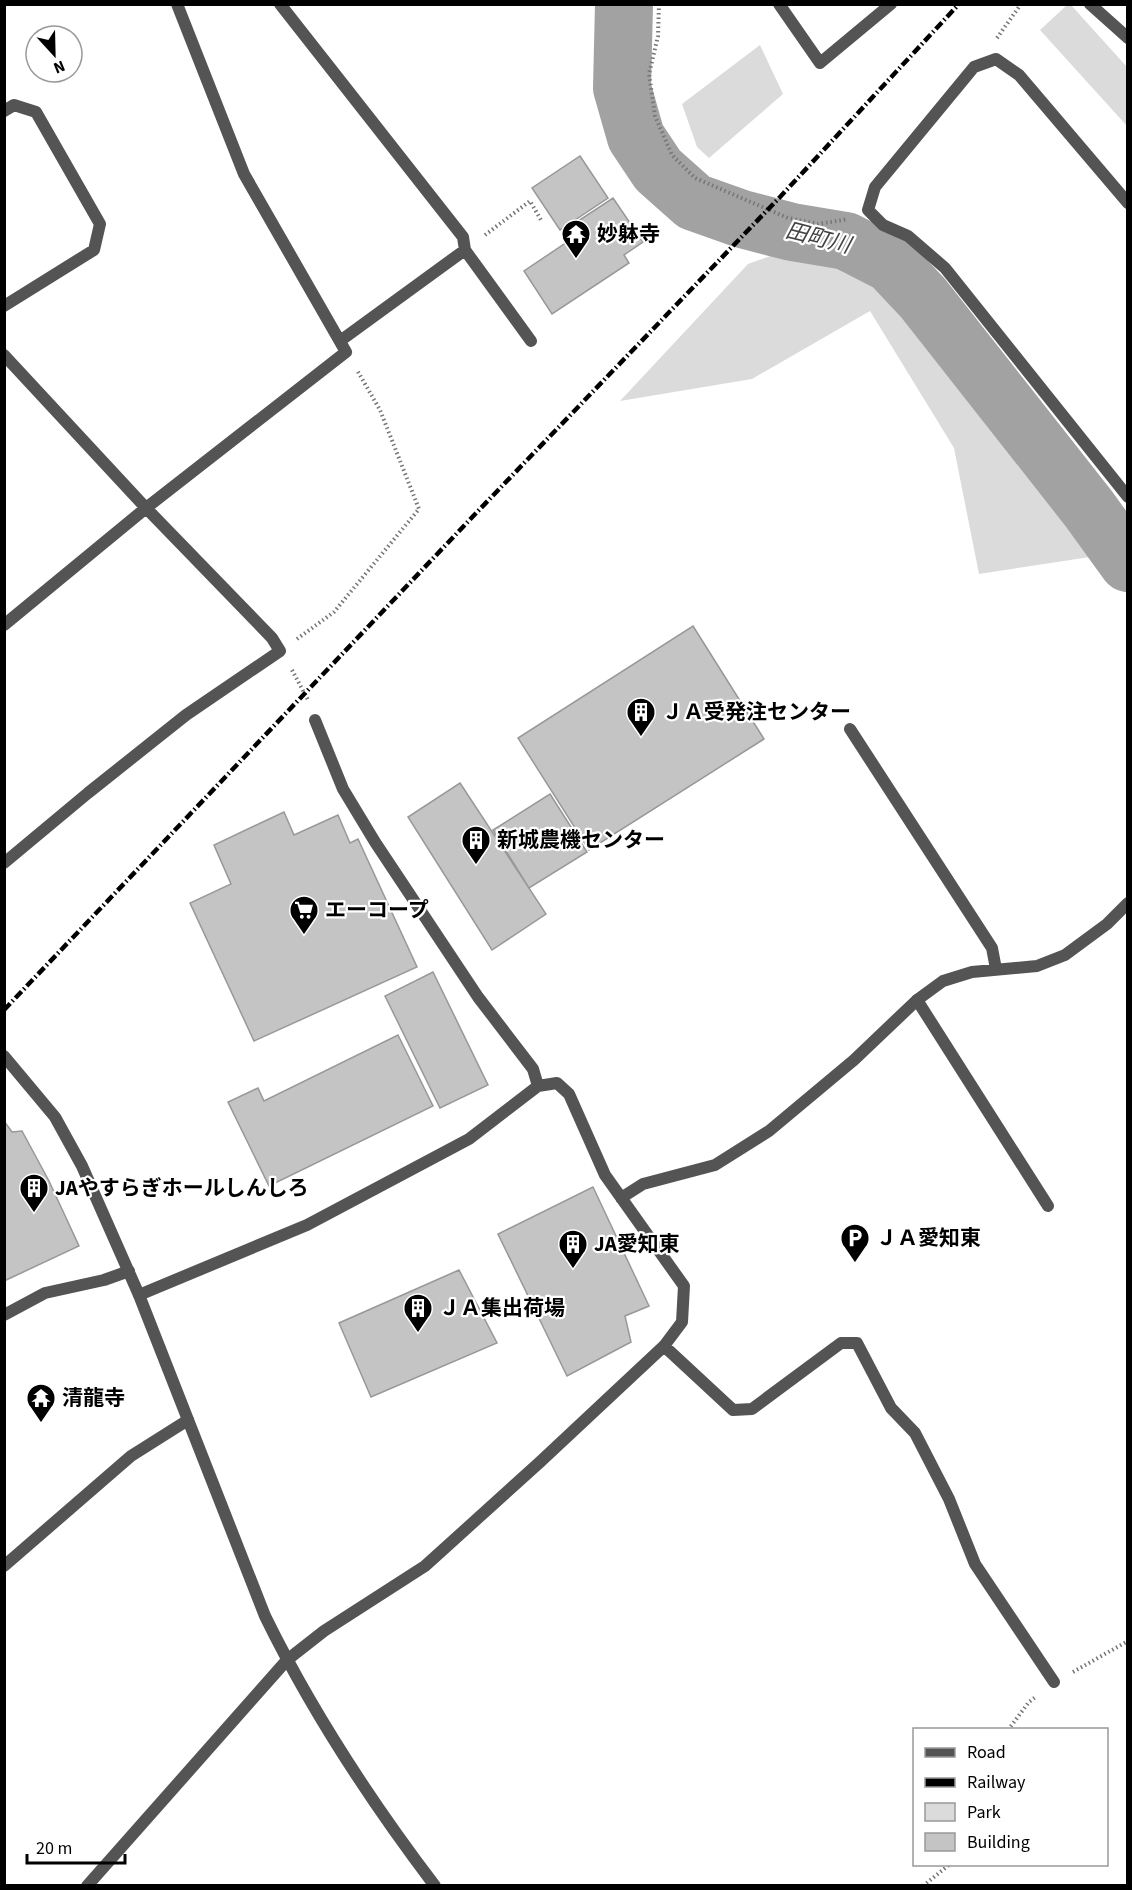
<svg xmlns="http://www.w3.org/2000/svg" width="1132" height="1890" font-family="'Source Sans 3','Noto Sans JP',sans-serif">
<rect width="100%" height="100%" fill="#fff"/>
<path fill="#dbdbdb" d="M1067 5H1071L1127 67V126L1040 30Z
M760 45 783 94 709 158 697 147 682 104Z
M782 252 841 256 894 300 1103 555 979 574 954 448 870 311 752 379 620 401 748 264Z"/>
<g fill="none" stroke-linecap="round" stroke-linejoin="round">
<path stroke="#a2a2a2" stroke-width="58" d="M624 4 622 88 636 137 658 170 694 202 742 219 792 232 846 241 891 264 923 298 1089 509 1128 563"/>
</g>
<path fill="#c4c4c4" stroke="#989898" stroke-width="1.5" d="M580 156 608 198 560 230 532 188Z
M613 198 643 242 624 255 629 263 552 314 524 271 570 240 563 231Z
M693 626 764 739 589 850 518 738Z
M460 783 546 914 492 950 408 817Z
M550 794 587 852 529 888 493 830Z
M284 812 294 835 338 815 350 843 358 839 417 967 254 1041 190 903 231 884 214 845Z
M433 972 488 1085 440 1108 385 996Z
M398 1035 433 1106 269 1186 228 1102 258 1088 264 1101Z
M4 1121 12 1132 22 1131 49 1181 79 1246 4 1281Z
M593 1187 649 1306 625 1316 631 1342 567 1376 498 1234Z
M459 1270 497 1343 371 1397 339 1323Z"/>
<g fill="none" stroke-linecap="round" stroke-linejoin="round">
<path stroke="#767676" stroke-width="4" stroke-dasharray="1.5 3" stroke-linecap="butt" d="M659 4 658 36 649 74 655 116 672 155 695 178 788 218 818 224 848 219
M997 38 1021 4
M485 235 530 201 541 220
M297 639 334 612 419 509 380 410 357 370
M292 670 308 700
M1073 1672 1128 1641
M1008 1730 1029 1702 1037 1696
M923 1886 950 1864"/>
<path stroke="#545454" stroke-width="12" d="M917 1000 1048 1206"/>
<path stroke="#545454" stroke-width="12" d="M280 4 463 237 465 250 340 341
M779 4 820 63 891 4
M1090 4 1128 38
M4 111 14 105 36 112 100 224 94 250 4 306
M1128 203 1019 75 996 59 974 67 875 187 868 210 883 225 908 236 945 268 1128 497
M465 250 531 341
M4 355 146 508 272 638 280 651 186 715 88 793 4 863
M4 625 146 508 346 352 244 174 177 4
M850 729 992 948 996 969
M621 1198 643 1184 715 1165 769 1131 854 1060 917 1000 943 981 972 972 1037 966 1065 955 1107 924 1128 903
M139 1295 307 1225 469 1139 538 1086
M4 1315 45 1293 104 1280 129 1271
M664 1346 733 1410 752 1409 841 1343H857L891 1408 915 1433 949 1499 975 1564 1054 1682
M4 1566 131 1456 188 1420
M87 1886 287 1660 324 1631 425 1566 540 1462 664 1346 682 1322 684 1286 605 1175 569 1094 557 1083 538 1086 533 1069 478 997 375 842 343 789 315 720"/>
<path stroke="#545454" stroke-width="12" d="M4 1056 55 1117 82 1166 139 1295 265 1616C311 1710 372 1803 435 1886"/>
<path stroke="#000" stroke-width="4.5" stroke-dasharray="9 3 1.5 3" stroke-linecap="butt" d="M4 1010 479 510 780 197 959 4"/>
</g>
<defs>
<g id="temple-pin" transform="scale(1.5)"><path d="M0 17L-7.5 6A9.5 9.5 0 1 1 7.5 6Z" fill="#000" stroke="#fff"/><path d="M0-6L5-2H3V0L6.5 2.5H4V6H1.5V3h-3V6H-4V2.5H-6.5L-3 0V-2H-5Z" fill="#fff"/></g>
<g id="building-pin" transform="scale(1.5)"><path d="M0 17L-7.5 6A9.5 9.5 0 1 1 7.5 6Z" fill="#000" stroke="#fff"/><path d="M-4-6H4V6H1V3H-1V6H-4ZM-2.5-4.3h1.7v1.8h-1.7ZM.8-4.3h1.7v1.8H.8ZM-2.5-1h1.7V.8h-1.7ZM.8-1h1.7V.8H.8Z" fill="#fff"/></g>
<g id="supermarket-pin" transform="scale(1.5)"><path d="M0 17L-7.5 6A9.5 9.5 0 1 1 7.5 6Z" fill="#000" stroke="#fff"/><path d="M-6-5.5h2.5l.6 2H6L4.5 2H-2.5L-4.4-4H-6ZM-1.5 3.2a1.3 1.3 0 1 0 .1 0ZM3 3.2a1.3 1.3 0 1 0 .1 0Z" fill="#fff"/></g>
<g id="parking-pin" transform="scale(1.5)"><path d="M0 17L-7.5 6A9.5 9.5 0 1 1 7.5 6Z" fill="#000" stroke="#fff"/><path d="M-3.5-5.5H1a3.5 3.5 0 0 1 0 7H-1V5.5H-3.5ZM-1-3.4V-.6H.8a1.4 1.4 0 0 0 0-2.8Z" fill="#fff"/></g>
</defs>
<g fill-rule="evenodd">
<use href="#temple-pin" x="576" y="234"/>
<use href="#building-pin" x="641" y="712"/>
<use href="#building-pin" x="476" y="840"/>
<use href="#supermarket-pin" x="304" y="910"/>
<use href="#building-pin" x="34" y="1188"/>
<use href="#parking-pin" x="855" y="1238"/>
<use href="#building-pin" x="573" y="1244"/>
<use href="#building-pin" x="418" y="1308"/>
<use href="#temple-pin" x="41" y="1398"/>
</g>
<g text-anchor="middle" dominant-baseline="central" stroke-width="4.5" stroke-linejoin="round" paint-order="stroke">
<g font-size="21" font-weight="bold" fill="#000" stroke="#fff" text-anchor="start">
<text x="597" y="234">妙躰寺</text>
<text x="662" y="712">ＪＡ受発注センター</text>
<text x="497" y="840">新城農機センター</text>
<text x="325" y="910">エーコープ</text>
<text x="55" y="1188">JAやすらぎホールしんしろ</text>
<text x="876" y="1238">ＪＡ愛知東</text>
<text x="594" y="1244">JA愛知東</text>
<text x="439" y="1308">ＪＡ集出荷場</text>
<text x="62" y="1398">清龍寺</text>
</g>
<g font-size="22" font-style="italic" fill="#434343" stroke="#fff">
<text transform="translate(818 238) rotate(14)">田町川</text>
</g>
</g>
<rect width="1132" height="1890" fill="none" stroke="#000000" stroke-width="12"/>
<rect x="913" y="1728" width="195" height="138" fill="#ffffff" stroke="#999999" stroke-width="1.5"/>
<rect x="925" y="1748" width="30" height="9" fill="#545454" stroke="#999999" stroke-width="1.5"/>
<text x="967" y="1758" font-size="18" fill="#000000">Road</text>
<rect x="925" y="1778" width="30" height="9" fill="#000000" stroke="#999999" stroke-width="1.5"/>
<text x="967" y="1788" font-size="18" fill="#000000">Railway</text>
<rect x="925" y="1803" width="30" height="18" fill="#dbdbdb" stroke="#999999" stroke-width="1.5"/>
<text x="967" y="1818" font-size="18" fill="#000000">Park</text>
<rect x="925" y="1833" width="30" height="18" fill="#c4c4c4" stroke="#999999" stroke-width="1.5"/>
<text x="967" y="1848" font-size="18" fill="#000000">Building</text>
<g transform="translate(54 54) rotate(158)"><circle r="28" fill="#ffffff" stroke="#999999" stroke-width="1.5"/>
<path d="M0-4.5L10 22L0 15L-10 22Z" fill="#000000"/>
<text y="-9" font-size="16" font-weight="bold" text-anchor="middle" fill="#000000">N</text>
</g>
<path d="M27 1854v9h98v-9" fill="none" stroke="#000000" stroke-width="3"/>
<text x="36" y="1854" font-size="18" fill="#000000" stroke="#ffffff" stroke-width="4.5" paint-order="stroke">20 m</text>
</svg>
